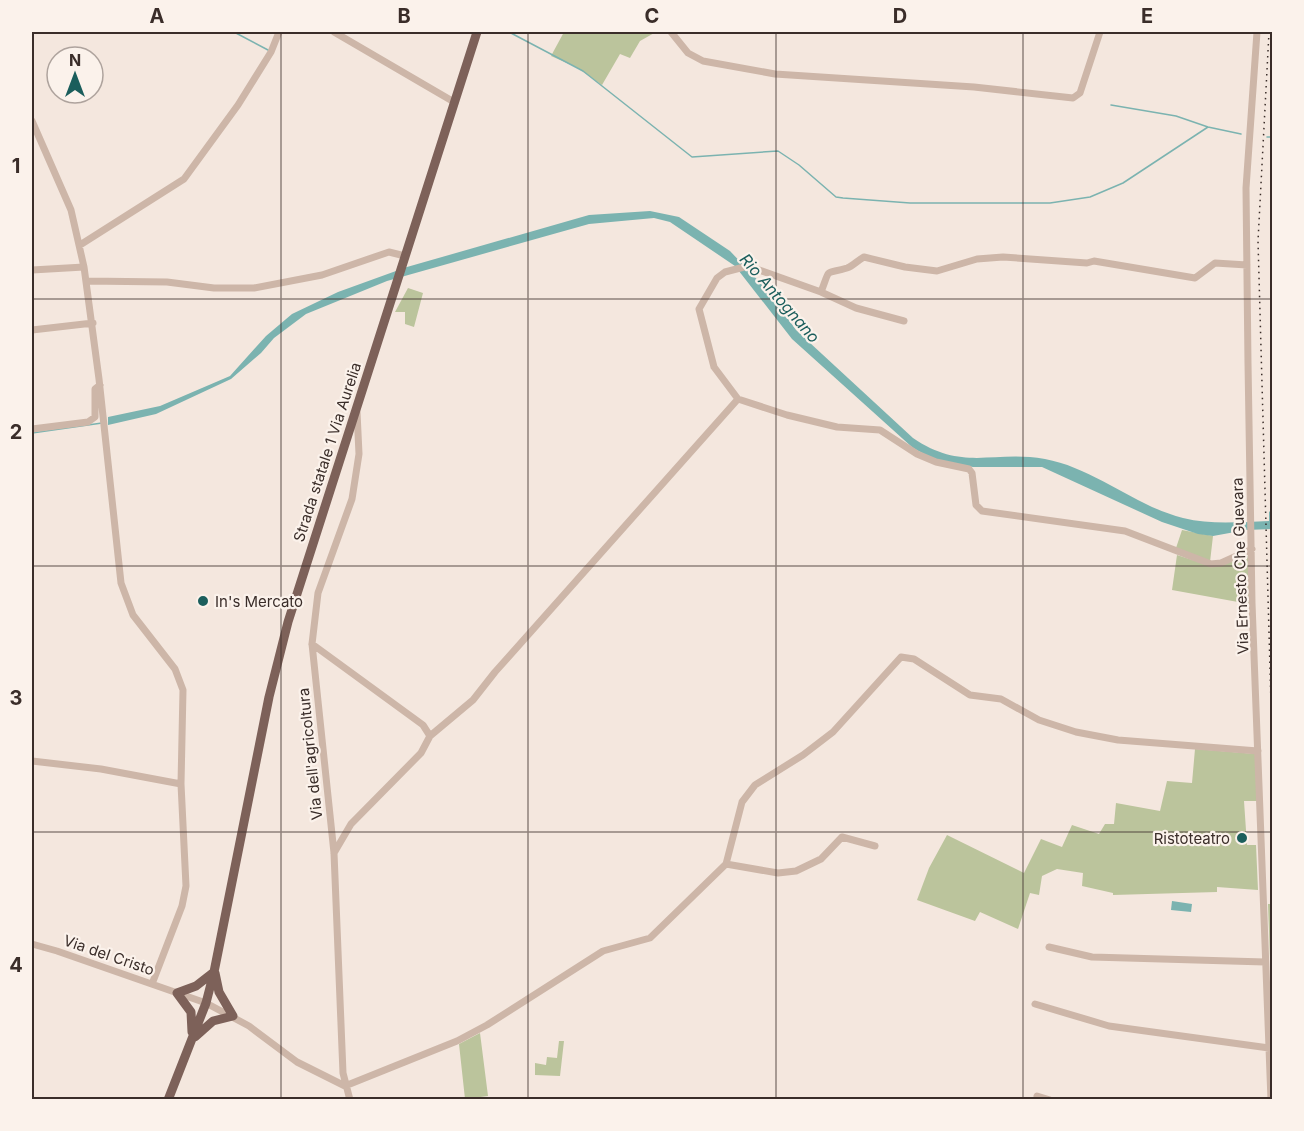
<svg xmlns="http://www.w3.org/2000/svg" width="1304" height="1131" font-family="Inter,sans-serif">
<rect width="100%" height="100%" fill="#f4e7de"/>
<path fill="#bbc49c" d="M564 32H656L640 41 630 58 620 54 602 85 576 67 551 56Z
M408 288 423 293 414 327 405 324V312H395Z
M1182 530 1213 536 1210 562 1176 548Z
M1177 555 1211 566 1248 556 1249 604 1172 590Z
M1195 749 1256 754 1257 801H1244L1247 845H1256L1258 890 1217 887V892L1113 895V893L1082 886 1083 873 1057 869 1042 876 1039 895 1030 893 1018 929 980 912 975 921 917 900 929 868 947 835 1024 873 1041 839 1062 847 1072 825 1099 834 1105 824H1114L1116 803 1160 811 1167 781 1192 783Z
M1268 904H1272V960L1270 959Z
M480 1033 488 1096 465 1099 459 1044Z
M559 1041H564L560 1076 535 1075V1063L546 1065 547 1057 557 1058Z"/>
<path fill="#7bb3b0" d="M650 211 679 217 730 251 768 291 796 330 913 438C963 472 992 450 1045 459 1094 468 1135 506 1183 518 1211 525 1240 522 1269 521V512L1272 509V529L1246 530 1213 536 1198 534 1162 522 1042 467H973L937 461 913 448 792 339 735 266 670 222 654 218 589 224 387 281 306 314 274 338 261 353 231 379 156 414 108 425V417L160 406 230 376 266 336 292 314 338 292 407 267 589 215Z
M1172 901 1192 904 1191 912 1171 910Z"/>
<g fill="none" stroke-linecap="round" stroke-linejoin="round">
<path stroke="#7bb3b0" stroke-width="1.5" d="M234 32 268 50
M509 32 583 71 692 157 778 151 799 165 836 197 843 198 910 203H1050L1090 197 1123 183 1208 127
M1111 105 1176 116 1208 127 1241 134
M1267 137H1271
M32 433 102 423"/>
<path stroke="#cdb6a8" stroke-width="7" d="M334 32 454 102
M671 32 688 53 703 61 775 74 974 87 1073 98 1080 93 1100 32
M1257 32 1246 188 1248 363 1252 603 1271 1100
M32 121 71 210 84 267 99 379 121 583 133 615 175 669 183 690 181 784 186 886 182 906 152 984
M80 245 184 179 238 105 271 52 279 32
M32 270 84 267
M86 281 167 282 214 288H254L322 275 389 252 405 256
M821 292C831 266 824 275 847 268 853 266 858 260 864 257L905 267 937 271 977 259 1003 257 1087 263 1094 261 1195 278 1215 263 1247 265
M904 321 856 308 821 292 748 266 725 272 717 278 699 309 714 367 738 399 787 415 837 427 880 430 917 454 936 462 969 469 972 473 976 505 982 511 1125 531 1211 564 1221 563 1252 549
M32 330 93 323
M32 429 88 422 95 417V389L100 385
M312 644 423 725 430 736
M32 761 101 769 181 784
M334 853 351 824 421 753 430 736 473 700 495 672 738 399
M726 864 778 873 796 871 821 859 842 837 875 846
M32 944 57 951 206 1003 249 1026 297 1062 345 1086 457 1041 487 1025 603 951 650 938 726 864 742 802 755 785 803 755 833 732 901 657 914 659 970 695 1001 699 1039 720 1076 732 1118 740 1258 751
M1049 947 1092 957 1265 962
M1035 1004 1109 1026 1269 1048
M1037 1096 1050 1100
M350 1100 343 1073 334 853 312 644 318 593 352 499 359 454 357 412"/>
<path stroke="#7d6159" stroke-width="9" d="M192 1032 191 1012 177 993 196 986 214 972
M195 1037 213 1021 233 1016 219 992 215 973
M168 1100 206 1003 214 972 269 697 288 622 477 32"/>
<path stroke="#3a2d29" stroke-width="1.5" stroke-dasharray="1.5 4.5" stroke-linecap="butt" d="M1269 32 1258 241 1272 739"/>
</g>
<path fill="none" stroke="#3a2d29" stroke-width="1.5" stroke-opacity="0.55" d="M281 32V1100M528 32V1100M776 32V1100M1023 32V1100M32 299H1272M32 566H1272M32 832H1272"/>
<g fill="#1b5e5c" stroke="#fbf2eb" stroke-width="2">
<circle cx="203" cy="601" r="6"/>
<circle cx="1242" cy="838" r="6"/>
</g>
<g text-anchor="middle" dominant-baseline="central" stroke-width="4.5" stroke-linejoin="round" paint-order="stroke">
<g font-size="15" fill="#3a2d29" stroke="#fbf2eb">
<text transform="translate(327 452) rotate(-72)">Strada statale 1 Via Aurelia</text>
<text transform="translate(1240 566) rotate(-92)">Via Ernesto Che Guevara</text>
<text transform="translate(310 754) rotate(-96)">Via dell'agricoltura</text>
<text transform="translate(109 955) rotate(19)">Via del Cristo</text>
</g>
<g font-size="15" fill="#3a2d29" stroke="#fbf2eb" text-anchor="start">
<text x="215" y="601">In's Mercato</text>
<text x="1230" y="838" text-anchor="end">Ristoteatro</text>
</g>
<g font-size="16" font-style="italic" fill="#1b5e5c" stroke="#fbf2eb">
<text transform="translate(780 298) rotate(49)">Rio Antognano</text>
</g>
</g>
<rect width="1304" height="1131" fill="none" stroke="#fbf2eb" stroke-width="66"/>
<g transform="translate(75 75)"><circle r="28" fill="#fbf2eb" stroke="#aea39d" stroke-width="1.5"/>
<path d="M0-4.5L10 22L0 15L-10 22Z" fill="#1b5e5c"/>
<text y="-9" font-size="16" font-weight="bold" text-anchor="middle" fill="#3a2d29">N</text>
</g>
<rect x="33" y="33" width="1238" height="1065" fill="none" stroke="#3a2d29" stroke-width="2"/>
<g font-size="20" text-anchor="middle" font-weight="bold" fill="#3a2d29">
<text x="157" y="23">A</text>
<text x="404" y="23">B</text>
<text x="652" y="23">C</text>
<text x="900" y="23">D</text>
<text x="1147" y="23">E</text>
<text x="16" y="173">1</text>
<text x="16" y="439">2</text>
<text x="16" y="705">3</text>
<text x="16" y="972">4</text>
</g>
</svg>
